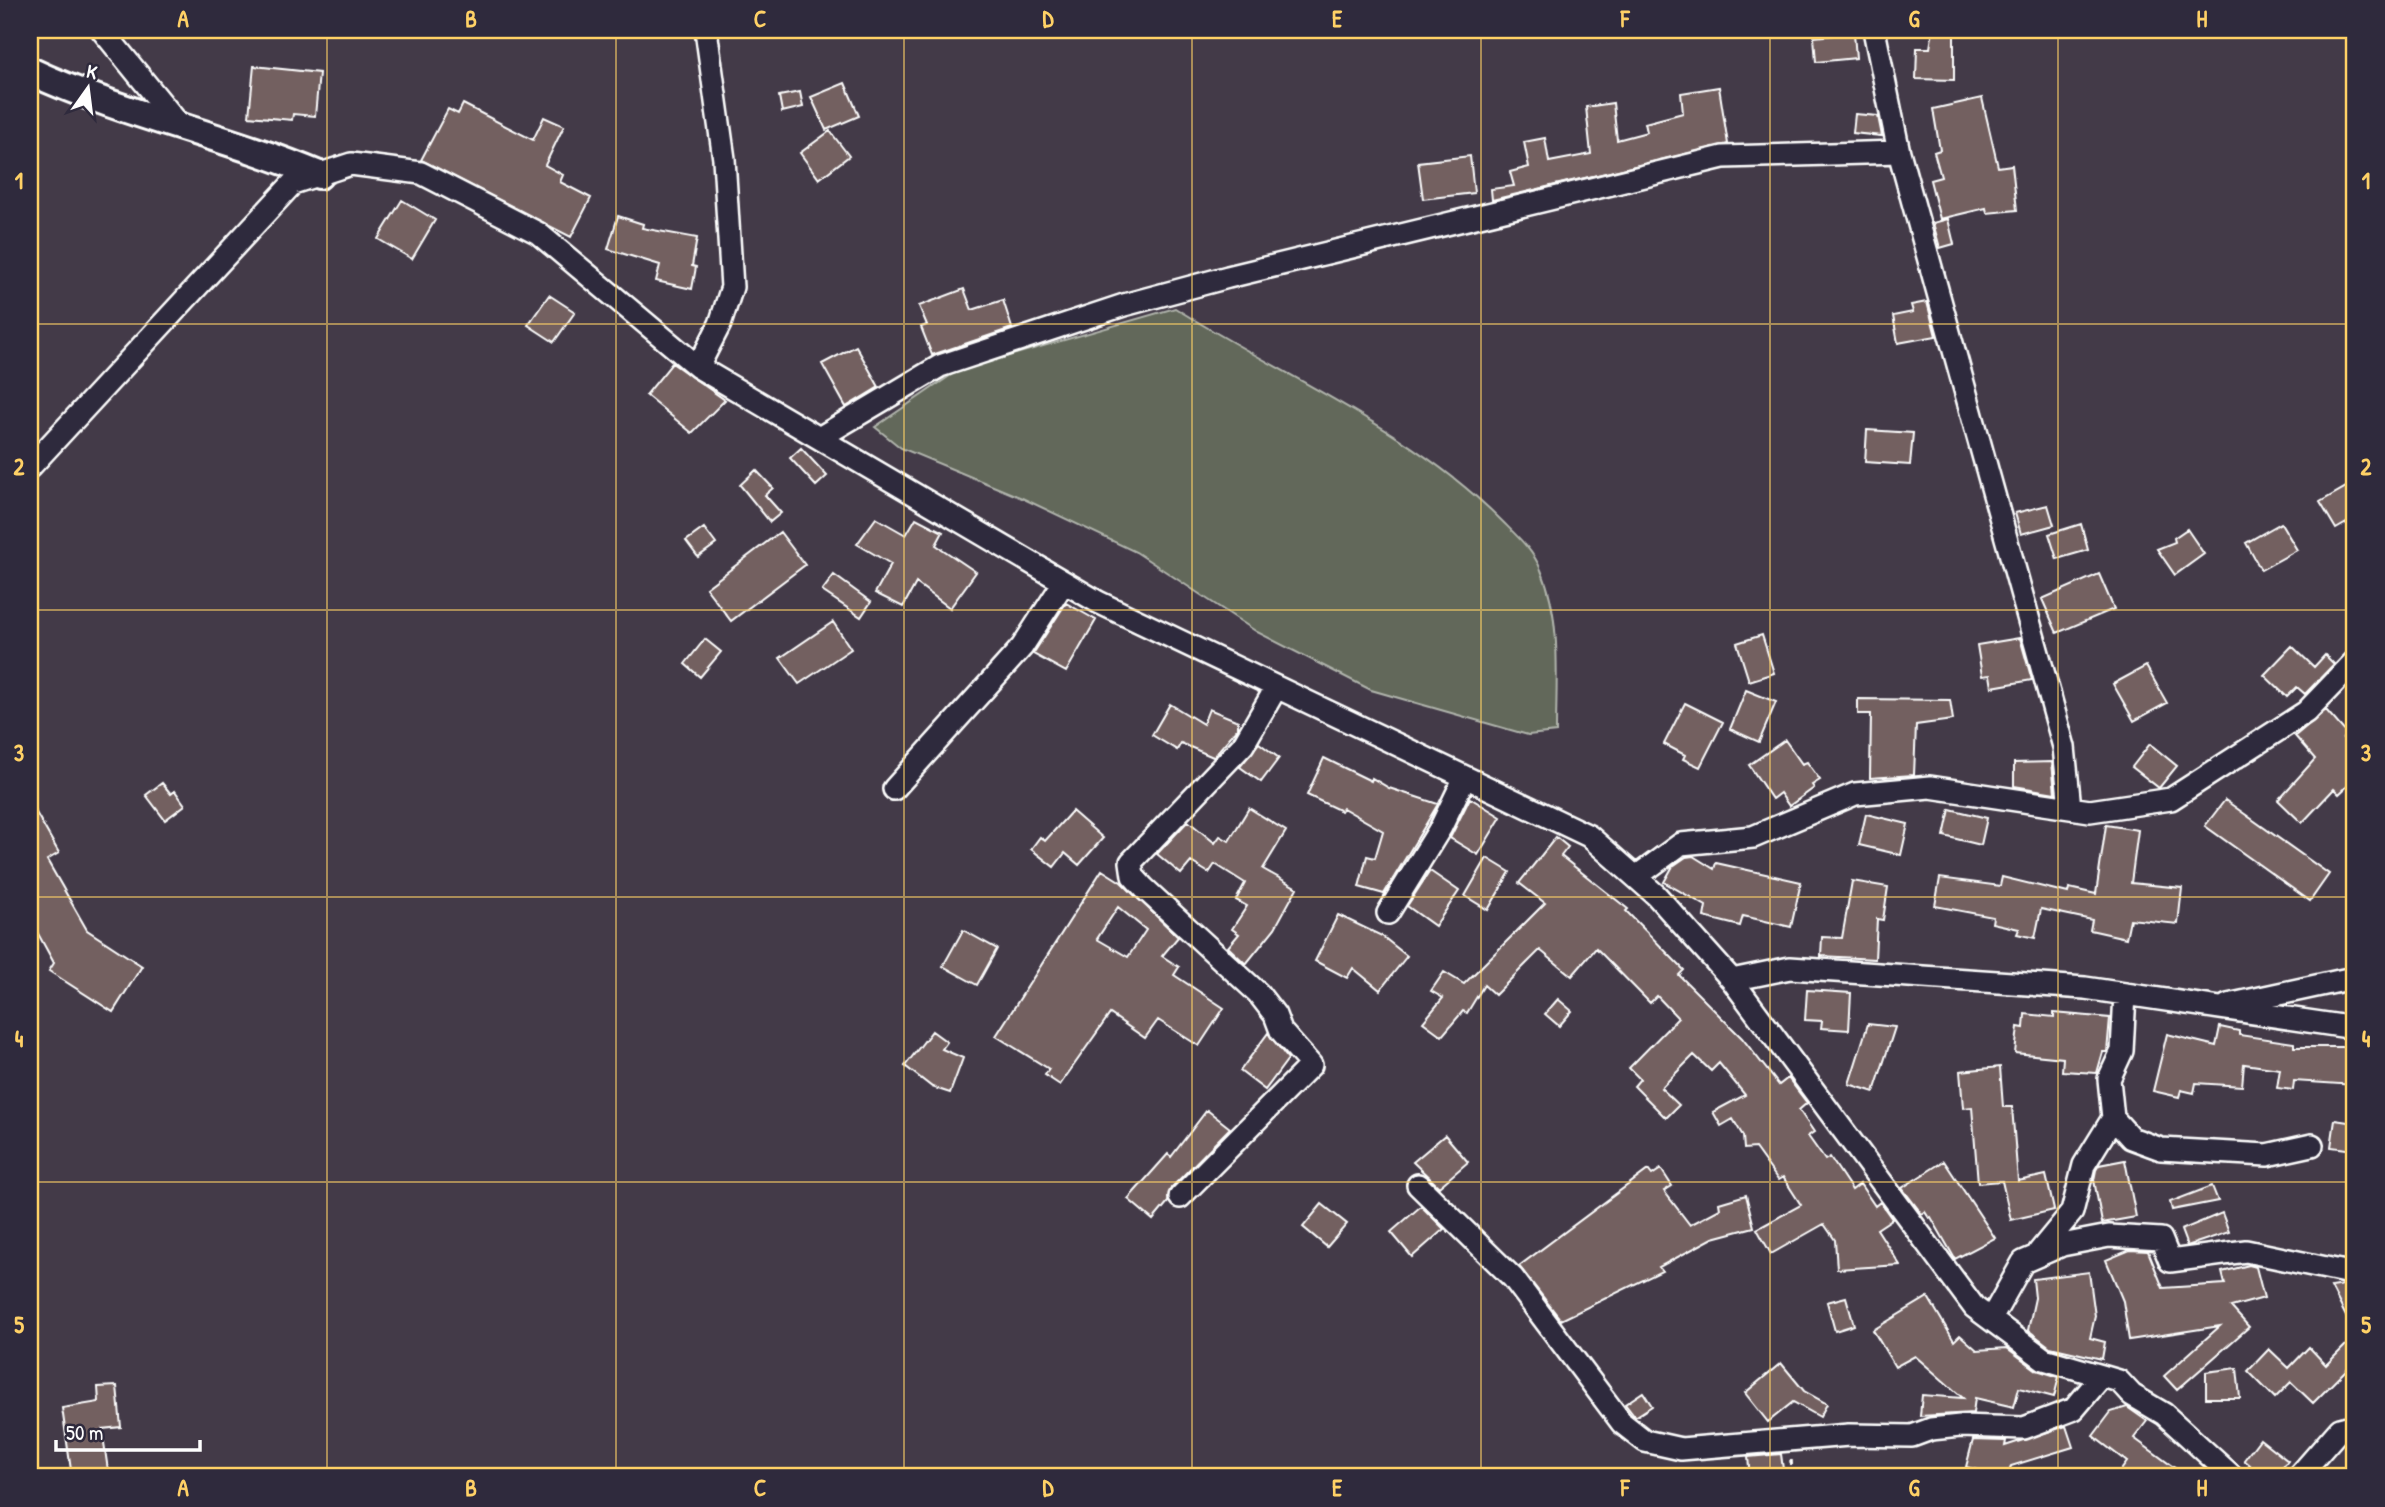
<svg xmlns="http://www.w3.org/2000/svg" width="2385" height="1507" font-family="'Patrick Hand',sans-serif">
<rect width="100%" height="100%" fill="#433a48"/>
<filter id="ink" filterUnits="userSpaceOnUse"><feTurbulence type="fractalNoise" baseFrequency=".0143" numOctaves="2"/><feDisplacementMap in="SourceGraphic" scale="14" xChannelSelector="R" yChannelSelector="G"/><feConvolveMatrix kernelMatrix="1 2 1 2 8 2 1 2 1" color-interpolation-filters="sRGB"/></filter>
<g filter="url(#ink)">
<path fill="#62685a" stroke="#b0b4ac" stroke-width="2" d="M1175 308C1284 377 1410 428 1502 521 1517 536 1533 550 1541 570 1562 619 1556 680 1556 732L1528 735 1371 690 1257 632 1136 552 1022 498 901 448 875 427 957 371Z"/>
<path fill="#736060" stroke="#fff" stroke-width="2" fill-rule="evenodd" d="M1933 30H1954V80L1916 79 1917 48H1930Z
M1854 33 1856 58 1816 62 1814 37Z
M254 66 319 73 315 116 293 114 292 120 249 116Z
M845 83 859 116 826 130 811 97Z
M1719 87 1728 144 1492 200 1491 189 1514 186 1510 172 1529 167 1524 142 1545 138 1549 162 1591 154 1586 107 1613 103 1617 140 1647 132 1645 123 1683 113 1681 93Z
M800 92 803 107 782 112 779 96Z
M1982 98 1998 167 2012 165 2017 210 1987 213 1986 208 1940 219 1930 180 1941 177 1934 152 1940 150 1933 109Z
M463 104 533 140 544 117 564 126 545 165 563 175 560 182 591 198 571 237 421 160 448 109 458 114Z
M1855 114 1878 116 1882 136 1853 133Z
M830 131 849 156 819 179 800 153Z
M1470 156 1474 193 1423 199 1418 162Z
M402 200 435 220 412 259 378 239Z
M618 216 643 224 642 228 697 238 692 266 696 267 692 289 656 281 660 265 608 249Z
M1948 219 1954 244 1940 248 1933 223Z
M964 289 972 310 1003 300 1012 328 932 355 921 327 927 325 919 306Z
M549 295 575 312 554 342 528 325Z
M1927 302 1936 336 1898 343 1893 316 1913 312 1911 305Z
M856 346 879 387 846 407 822 364Z
M672 363 725 400 692 433 646 395Z
M1867 430 1913 433 1910 465 1865 462Z
M801 448 827 476 816 486 790 458Z
M756 470 773 488 765 495 781 513 770 522 740 485Z
M2348 486 2355 499V518L2336 529 2320 502Z
M2048 505 2054 525 2021 534 2015 513Z
M876 518 906 535 916 518 943 532 936 545 976 572 950 608 916 583 903 607 875 593 891 564 857 544Z
M2281 523 2297 550 2261 570 2246 543Z
M2081 524 2088 550 2057 559 2049 534Z
M704 528 716 544 698 557 686 541Z
M2187 529 2204 554 2175 575 2157 549 2175 542 2174 538Z
M780 532 805 565 731 621 706 588Z
M2099 574 2114 609 2057 633 2042 599Z
M834 575 871 602 861 617 822 591Z
M1066 603 1096 620 1066 672 1033 654Z
M833 622 851 649 799 684 780 658Z
M1762 635 1774 673 1749 681 1737 643Z
M2020 638 2032 680 1992 687 1990 675 1982 676 1977 645Z
M705 639 721 652 700 677 685 664Z
M2292 646 2314 667 2325 655 2334 664 2305 694 2297 687 2287 697 2264 675Z
M2146 666 2167 703 2134 721 2113 684Z
M1746 690 1776 702 1759 742 1730 729Z
M1858 699 1950 700 1953 720 1916 725 1914 775 1870 778 1871 714H1858Z
M1685 703 1723 722 1700 767 1683 759 1685 755 1664 744Z
M1170 704 1203 724 1209 709 1238 721V728L1213 757 1181 743 1177 750 1152 735Z
M2326 710 2348 735 2343 739 2355 752V779L2339 794 2334 789 2302 823 2278 800 2315 759 2295 736Z
M1785 740 1802 764 1807 762 1820 780 1812 785 1814 788 1789 806 1780 793 1772 799 1749 765Z
M1259 743 1279 758 1261 782 1240 767Z
M2150 744 2177 766 2159 788 2132 767Z
M1324 758 1371 781 1372 778 1389 788 1438 804 1384 894 1359 887 1367 856 1375 858 1383 831 1343 808 1341 811 1307 795Z
M2052 762 2055 793 2014 786V763Z
M162 783 171 794 175 791 185 805 165 820 146 795Z
M1470 798 1501 817 1478 855 1450 838Z
M2225 800 2329 874 2310 901 2205 826Z
M30 802 59 853 47 860 87 930 142 966 113 1012 49 971 54 963 30 919Z
M1249 808 1286 831 1263 869 1297 888 1275 928 1246 964 1228 947 1239 934 1232 929 1247 906 1236 900 1245 883 1215 864 1209 873 1191 862 1181 874 1157 854 1188 821 1215 843 1220 836 1229 841Z
M1950 809 1987 818 1981 845 1944 836Z
M1072 811 1103 838 1079 865 1065 853 1054 867 1031 849 1040 837 1045 841Z
M1866 814 1908 824 1901 855 1859 845Z
M2106 825 2138 830 2131 883 2182 888 2178 924 2130 919 2126 938 2090 930 2092 920 2041 909 2035 938 2017 934 2019 929 1992 923 1993 917 1935 906 1940 878 2000 886 2002 877 2068 893 2069 888 2096 894Z
M1556 837 1568 847 1561 856 1628 909 1626 911 1684 970 1679 975 1742 1038 1779 1085 1788 1078 1807 1103 1799 1110 1814 1132 1808 1136 1825 1160 1830 1157 1852 1190 1860 1184 1875 1206 1880 1202 1892 1219 1877 1229 1900 1265 1837 1269 1835 1240 1824 1224 1771 1254 1757 1229 1801 1205 1783 1177 1778 1180 1755 1148 1744 1149 1743 1136 1733 1119 1721 1126 1713 1112 1745 1095 1719 1063 1711 1071 1694 1055 1661 1088 1679 1105 1666 1118 1634 1086 1640 1079 1629 1068 1678 1018 1657 996 1650 1003 1596 948 1572 976 1540 950 1495 995 1484 985 1467 1013 1463 1011 1442 1036 1423 1022 1443 998 1431 991 1444 972 1464 984 1545 903 1519 883Z
M1693 856 1714 869 1716 863 1801 882 1791 927 1743 916 1740 926 1704 917 1706 906 1664 882 1673 866 1686 857Z
M1487 858 1510 872 1488 910 1465 896Z
M1102 870 1121 882 1178 937 1162 956 1179 967 1174 975 1224 1008 1199 1046 1158 1020 1145 1038 1110 1014 1060 1085 1045 1075 1049 1069 996 1036ZM1118 907 1146 930 1128 957 1097 939Z
M1430 871 1459 891 1435 926 1407 906Z
M1852 881 1888 887 1883 920 1877 919 1875 959 1821 956 1822 937 1842 938Z
M1338 915 1382 936 1407 956 1380 990 1353 968 1347 978 1315 961Z
M963 930 997 949 977 985 943 966Z
M1807 990 1851 993 1849 1030 1821 1028 1822 1021 1805 1020Z
M1558 999 1572 1011 1559 1026 1545 1014Z
M2054 1013 2110 1018 2107 1052H2103L2097 1073 2062 1071 2063 1058 2015 1053 2018 1027 2024 1028 2025 1014 2054 1017Z
M1868 1024 1895 1027 1874 1092 1849 1084Z
M2220 1027 2239 1031V1035L2294 1043V1047H2355V1085L2294 1081 2293 1090 2277 1088 2280 1069 2244 1064 2242 1086 2196 1083 2194 1093 2181 1090 2179 1097 2153 1091 2167 1034 2216 1046Z
M932 1031 947 1042 942 1049 963 1058 950 1093 932 1087 905 1066Z
M1268 1033 1288 1059 1265 1090 1240 1071Z
M2000 1067 2003 1107H2012L2018 1181 2046 1175 2054 1210 2011 1220 2002 1181 1978 1183 1972 1107 1963 1108 1960 1071Z
M1207 1110 1230 1128 1171 1188 1168 1202 1153 1220 1128 1199 1168 1154 1171 1157Z
M2335 1120 2355 1123V1150L2331 1147Z
M1445 1135 1468 1162 1439 1187 1413 1162Z
M2125 1160 2136 1217 2102 1223 2094 1180 2096 1170 2099 1165Z
M1944 1161 1995 1238 1955 1259 1931 1217 1929 1218 1925 1212 1922 1214 1902 1188Z
M1661 1169 1672 1186 1664 1191 1690 1225 1720 1209 1719 1203 1746 1195 1754 1227 1713 1238 1659 1267 1662 1271 1561 1320 1519 1266 1648 1170 1652 1175Z
M2212 1186 2218 1201 2172 1210 2170 1202Z
M1322 1204 1347 1224 1327 1247 1303 1227Z
M1421 1206 1444 1229 1412 1257 1391 1232Z
M2222 1213 2229 1232 2187 1246 2181 1230Z
M2130 1250 2148 1251 2163 1288 2225 1284 2222 1272 2249 1265 2256 1267 2264 1298 2231 1307 2249 1327 2177 1390 2164 1376 2220 1326 2129 1340 2123 1301 2106 1260Z
M2089 1272 2095 1316 2090 1338 2105 1342 2102 1359 2050 1347 2028 1330 2035 1298 2033 1279Z
M2355 1283V1334L2331 1287Z
M1846 1297 1854 1325 1835 1331 1827 1302Z
M1928 1297 1954 1341 1960 1335 1977 1350 2007 1348 2037 1370 2059 1377 2054 1397 2019 1388 2014 1407 1975 1398 1973 1413 1920 1416 1922 1395 1963 1398 1915 1356 1895 1367 1873 1330Z
M2355 1336V1361L2313 1403 2291 1382 2275 1398 2248 1371 2269 1349 2289 1368 2309 1347 2326 1365Z
M1781 1363 1804 1391 1827 1404 1820 1417 1793 1402 1768 1422 1745 1393Z
M2237 1368 2240 1398H2206V1372Z
M117 1386 121 1427 102 1429 109 1477H72L62 1408 99 1402 98 1387Z
M1643 1392 1652 1406 1635 1417 1625 1404Z
M2127 1407 2147 1421 2134 1438 2187 1477H2116L2127 1462 2093 1436 2111 1412Z
M2066 1426 2073 1447 2011 1466 2008 1477 1966 1467 1973 1440 2006 1441 2005 1446Z
M2260 1439 2288 1461 2275 1477H2246L2245 1471 2250 1465 2244 1460Z
M1781 1454 1784 1477H1750L1748 1457Z"/>
<g fill="none" stroke-linecap="round" stroke-linejoin="round">
<g stroke="#fff" stroke-width="26">
<path id="minor" d="M102 30 181 127
M1874 30 1899 152 2064 747 2070 808
M698 367 720 324 732 287 724 159 706 30
M819 438 940 366 1124 305 1228 277 1723 157 1899 152
M30 467 293 183 351 164 421 173 538 233 698 367 1098 602 1589 836 1656 895 1732 980 1974 1307 2044 1359 2119 1381 2132 1395 2164 1414 2233 1477
M894 789 1022 647 1064 582
M1636 877 1681 844 1753 837 1855 794 1930 787 2090 811 2171 799 2306 712 2355 661
M1388 913 1441 827 1465 777
M1732 980 1790 968 2085 988 2355 1028
M2125 994 2122 1051 2109 1079 2113 1118 2131 1138 2161 1149 2267 1155 2312 1145
M2228 1005 2353 978 2355 974
M1418 1185 1513 1278 1622 1423 1645 1441 1681 1449 1849 1435 1912 1436 1931 1429 1960 1426 2024 1428 2074 1409 2102 1376
M1180 1197 1311 1065 1281 1031 1275 1015 1258 993 1144 888 1133 876 1131 862 1243 745 1276 688
M2039 1252 2072 1212 2084 1165 2113 1118
M1991 1319 2023 1262 2062 1245 2109 1236 2161 1239 2170 1261 2246 1251 2345 1272 2355 1270
M2298 1477 2340 1429 2355 1425"/>
</g>
<g stroke="#fff" stroke-width="32">
<path id="tertiary" d="M30 71C123 115 224 135 319 175"/>
</g>
<path stroke="#fff" stroke-width="3.5" stroke-dasharray="5 5" stroke-linecap="butt" d="M1791 1460 1792 1477"/>
<use href="#minor" stroke="#2f2a3d" stroke-width="21"/>
<use href="#tertiary" stroke="#2f2a3d" stroke-width="26"/>
</g>
</g>
<path fill="none" stroke="#ffd166" stroke-width="2" stroke-opacity="0.55" d="M327 30V1477M616 30V1477M904 30V1477M1192 30V1477M1481 30V1477M1770 30V1477M2058 30V1477M30 324H2355M30 610H2355M30 897H2355M30 1182H2355"/>
<rect width="2385" height="1507" fill="none" stroke="#2f2a3d" stroke-width="77"/>
<g transform="translate(88 88) rotate(14)" stroke="#2f2a3d" stroke-width="5" paint-order="stroke">
<path d="M0-5L12 26L0 18L-12 26Z" fill="#ffffff"/>
<text y="-10" font-size="19" font-weight="bold" text-anchor="middle" fill="#ffffff">K</text>
</g>
<path d="M56 1440v10h144v-10" fill="none" stroke="#ffffff" stroke-width="3.5"/>
<text x="66" y="1440" font-size="21" fill="#ffffff" stroke="#2f2a3d" stroke-width="5" paint-order="stroke">50 m</text>
<rect x="38" y="38" width="2308" height="1430" fill="none" stroke="#ffd166" stroke-width="2.5"/>
<g font-size="23" text-anchor="middle" font-weight="bold" fill="#ffd166">
<text x="183" y="27">A</text>
<text x="471" y="27">B</text>
<text x="760" y="27">C</text>
<text x="1048" y="27">D</text>
<text x="1337" y="27">E</text>
<text x="1625" y="27">F</text>
<text x="1914" y="27">G</text>
<text x="2202" y="27">H</text>
<text x="19" y="189">1</text>
<text x="2366" y="189">1</text>
<text x="19" y="475">2</text>
<text x="2366" y="475">2</text>
<text x="19" y="761">3</text>
<text x="2366" y="761">3</text>
<text x="19" y="1047">4</text>
<text x="2366" y="1047">4</text>
<text x="19" y="1333">5</text>
<text x="2366" y="1333">5</text>
<text x="183" y="1496">A</text>
<text x="471" y="1496">B</text>
<text x="760" y="1496">C</text>
<text x="1048" y="1496">D</text>
<text x="1337" y="1496">E</text>
<text x="1625" y="1496">F</text>
<text x="1914" y="1496">G</text>
<text x="2202" y="1496">H</text>
</g>
</svg>
